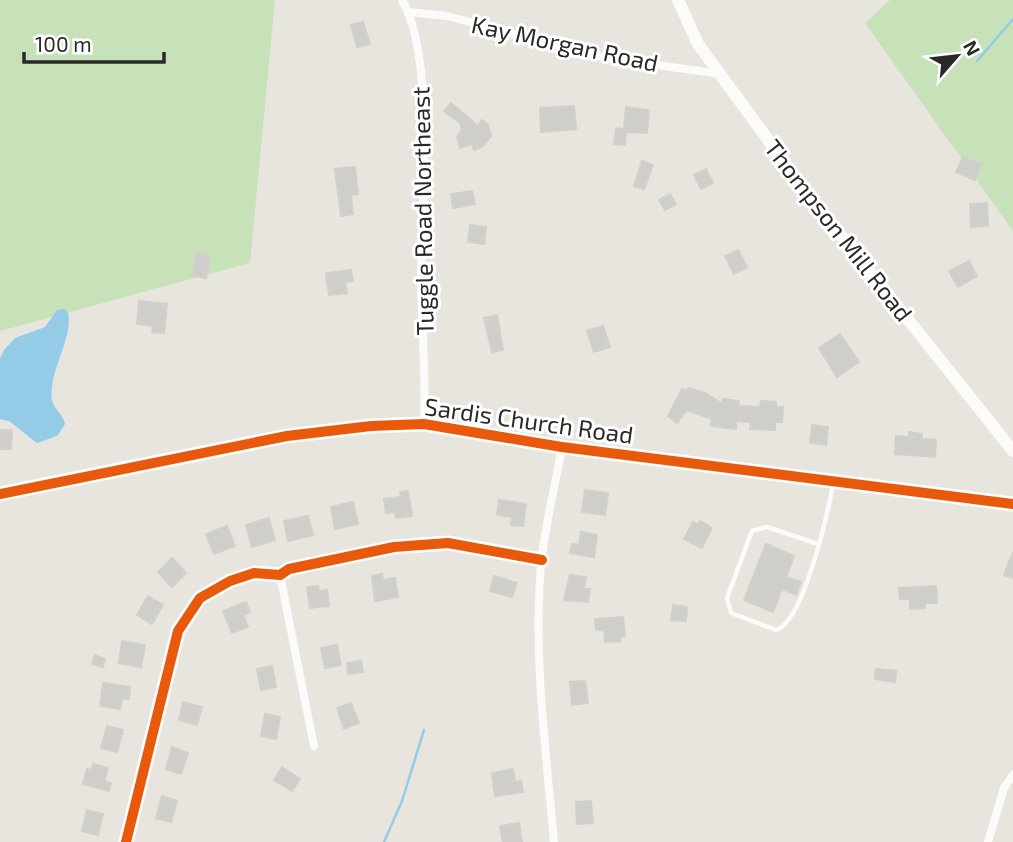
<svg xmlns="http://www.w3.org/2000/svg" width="1013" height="842" font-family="'Exo 2',sans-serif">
<rect width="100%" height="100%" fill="#e8e4de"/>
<path fill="#c7e2b8" d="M0 0H275L250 263 0 331Z
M890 0H1013V231L865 23Z"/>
<path fill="#94cce7" d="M63 309 68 312C74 338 48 371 52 400 54 409 63 414 65 424L57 436 37 443 9 421 0 419V358L4 350 15 338 45 327 57 310Z"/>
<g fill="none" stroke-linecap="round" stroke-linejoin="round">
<path stroke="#94cce7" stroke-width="2.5" d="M977 61 1013 19
M384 842 402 801 424 730"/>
</g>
<path fill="#d0ceca" stroke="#d2d0cb" stroke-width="2" d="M363 22 370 44 357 47 351 25Z
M451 103 478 126 482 120 488 125 491 136 482 147 474 150 472 144 460 148 457 137 462 130 460 123 444 111Z
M574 106 576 129 541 132 540 108Z
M626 107 649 110 647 133 626 132 625 145 614 144 616 128 624 129Z
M963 157 981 164 975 180 956 172Z
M642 161 653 165 644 189 634 186Z
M355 167 358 194 351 195 353 214 341 216 335 169Z
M706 169 713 183 701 189 694 175Z
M472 191 475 204 453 208 451 194Z
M670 194 676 204 665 210 659 200Z
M987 203 988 226 971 227 970 204Z
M470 225 486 227 484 244 468 242Z
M738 250 747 267 734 274 725 256Z
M196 253 210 256 206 278 192 275Z
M969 261 977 276 958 287 949 271Z
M351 270 353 281 345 282 347 293 329 295 326 273Z
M139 301 167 304 164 333 152 332 153 326 137 324Z
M497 315 503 350 492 352 484 318Z
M603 326 610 347 594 352 587 331Z
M840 334 859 362 837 377 819 348Z
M689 388 707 394 722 404 723 399 739 401 738 406 760 407 761 401 776 402V407H783L782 422H775V430L750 429 751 422 736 421V429L711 426 712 419 687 410 677 423 668 416 682 389 687 391Z
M812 425 828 427 826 445 810 443Z
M0 430H12L11 449H0Z
M909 432 922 434V439L936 440 935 457 895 454 896 436 909 437Z
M585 490 608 493 605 515 582 512Z
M408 491 412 516 396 518 395 512 386 513 384 499 401 497 400 492Z
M499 500 526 504 523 526 511 525 512 517 497 515Z
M353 502 358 524 335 529 331 507Z
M308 516 313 535 288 541 284 521Z
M269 518 275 540 252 547 246 525Z
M700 521 712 528 702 548 684 539 693 522 698 525Z
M227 526 235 546 214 554 206 534Z
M581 532 597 535 594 557 570 553 572 544 579 545Z
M766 544 794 556 786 577 801 582 796 595 782 589 773 612 744 600Z
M1013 552V578L1004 575Z
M172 558 186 573 172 587 158 572Z
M382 574 383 580 395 578 398 597 375 601 372 576Z
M570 575 586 577 584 589H590L588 602 564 600Z
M494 576 517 583 512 597 490 591Z
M318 586 319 591 327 590 329 606 310 608 307 587Z
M936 586 937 603H925V608L910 609V599H900L899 588Z
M148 596 163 605 152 624 137 615Z
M246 602 250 612 243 615 248 627 232 633 223 611Z
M673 605 687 607 686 621 671 620Z
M623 617 625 636H620V641L605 642 604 630H596L595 619Z
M122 641 145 645 141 667 119 663Z
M337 645 341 665 325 668 321 648Z
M95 655 105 659 103 667 92 664Z
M361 661 363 672 348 674 347 663Z
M272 666 276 687 261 690 257 669Z
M876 669 896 671 895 682 875 679Z
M585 681 588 703 572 705 570 682Z
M103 683 130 687 129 699H122L120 709 100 706Z
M183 702 202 707 197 725 179 720Z
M351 703 359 723 344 729 337 708Z
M265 714 280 717 276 739 261 736Z
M107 726 123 730 117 752 101 748Z
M172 747 188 753 181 774 166 769Z
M93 764 108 768 104 781 111 783 109 791 83 784 87 769 91 770Z
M282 767 300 779 292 791 274 780Z
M513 769 515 782 521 781 523 792 495 796 492 773Z
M162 796 177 801 171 822 156 818Z
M591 801 593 823 577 824 576 802Z
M87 810 103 814 98 835 82 831Z
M519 823 522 842H503L500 826Z"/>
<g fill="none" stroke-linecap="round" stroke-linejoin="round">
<path stroke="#fcfbfa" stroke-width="4.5" d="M818 544 767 527 752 531 727 598 731 613 776 630C803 623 829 511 833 483"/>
<path stroke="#fcfbfa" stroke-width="8" d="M402 0C436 58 421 209 421 280 422 328 426 376 424 424
M409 12 447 16 606 58 721 74
M280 575 314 746
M126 842 178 631 200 598 230 581 254 573 280 575 289 569 394 547 448 543 542 560
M554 842C546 749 533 657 541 564 545 525 555 486 562 447
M988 842 1004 788 1013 775"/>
<path stroke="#fcfbfa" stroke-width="12" d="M678 0 698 44 804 189 1013 451
M0 494 287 436 371 426 424 424 562 447 1013 504"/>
<g stroke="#fff" stroke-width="15">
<path id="cycleway" d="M0 494 287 436 371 426 424 424 562 447 1013 504
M126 842 178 631 200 598 230 581 254 573 280 575 289 569 394 547 448 543 542 560"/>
</g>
<use href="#cycleway" stroke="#e8590c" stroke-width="10"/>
</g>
<g text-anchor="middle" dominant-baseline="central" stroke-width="6" stroke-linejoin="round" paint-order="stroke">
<g font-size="24" fill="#292929" stroke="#fff">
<text transform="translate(565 43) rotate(12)">Kay Morgan Road</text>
<text transform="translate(422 211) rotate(-91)">Tuggle Road Northeast</text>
<text transform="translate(839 230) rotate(52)">Thompson Mill Road</text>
<text transform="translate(529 420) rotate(8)">Sardis Church Road</text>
</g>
</g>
<g transform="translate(957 56) rotate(62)" stroke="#ffffff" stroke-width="5" paint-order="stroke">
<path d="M0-5L12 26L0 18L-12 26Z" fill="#292929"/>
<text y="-10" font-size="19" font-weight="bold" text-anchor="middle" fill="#292929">N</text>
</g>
<path d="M24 52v10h140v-10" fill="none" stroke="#292929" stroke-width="3.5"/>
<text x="35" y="52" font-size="21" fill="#292929" stroke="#ffffff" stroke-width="5" paint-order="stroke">100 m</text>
</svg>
